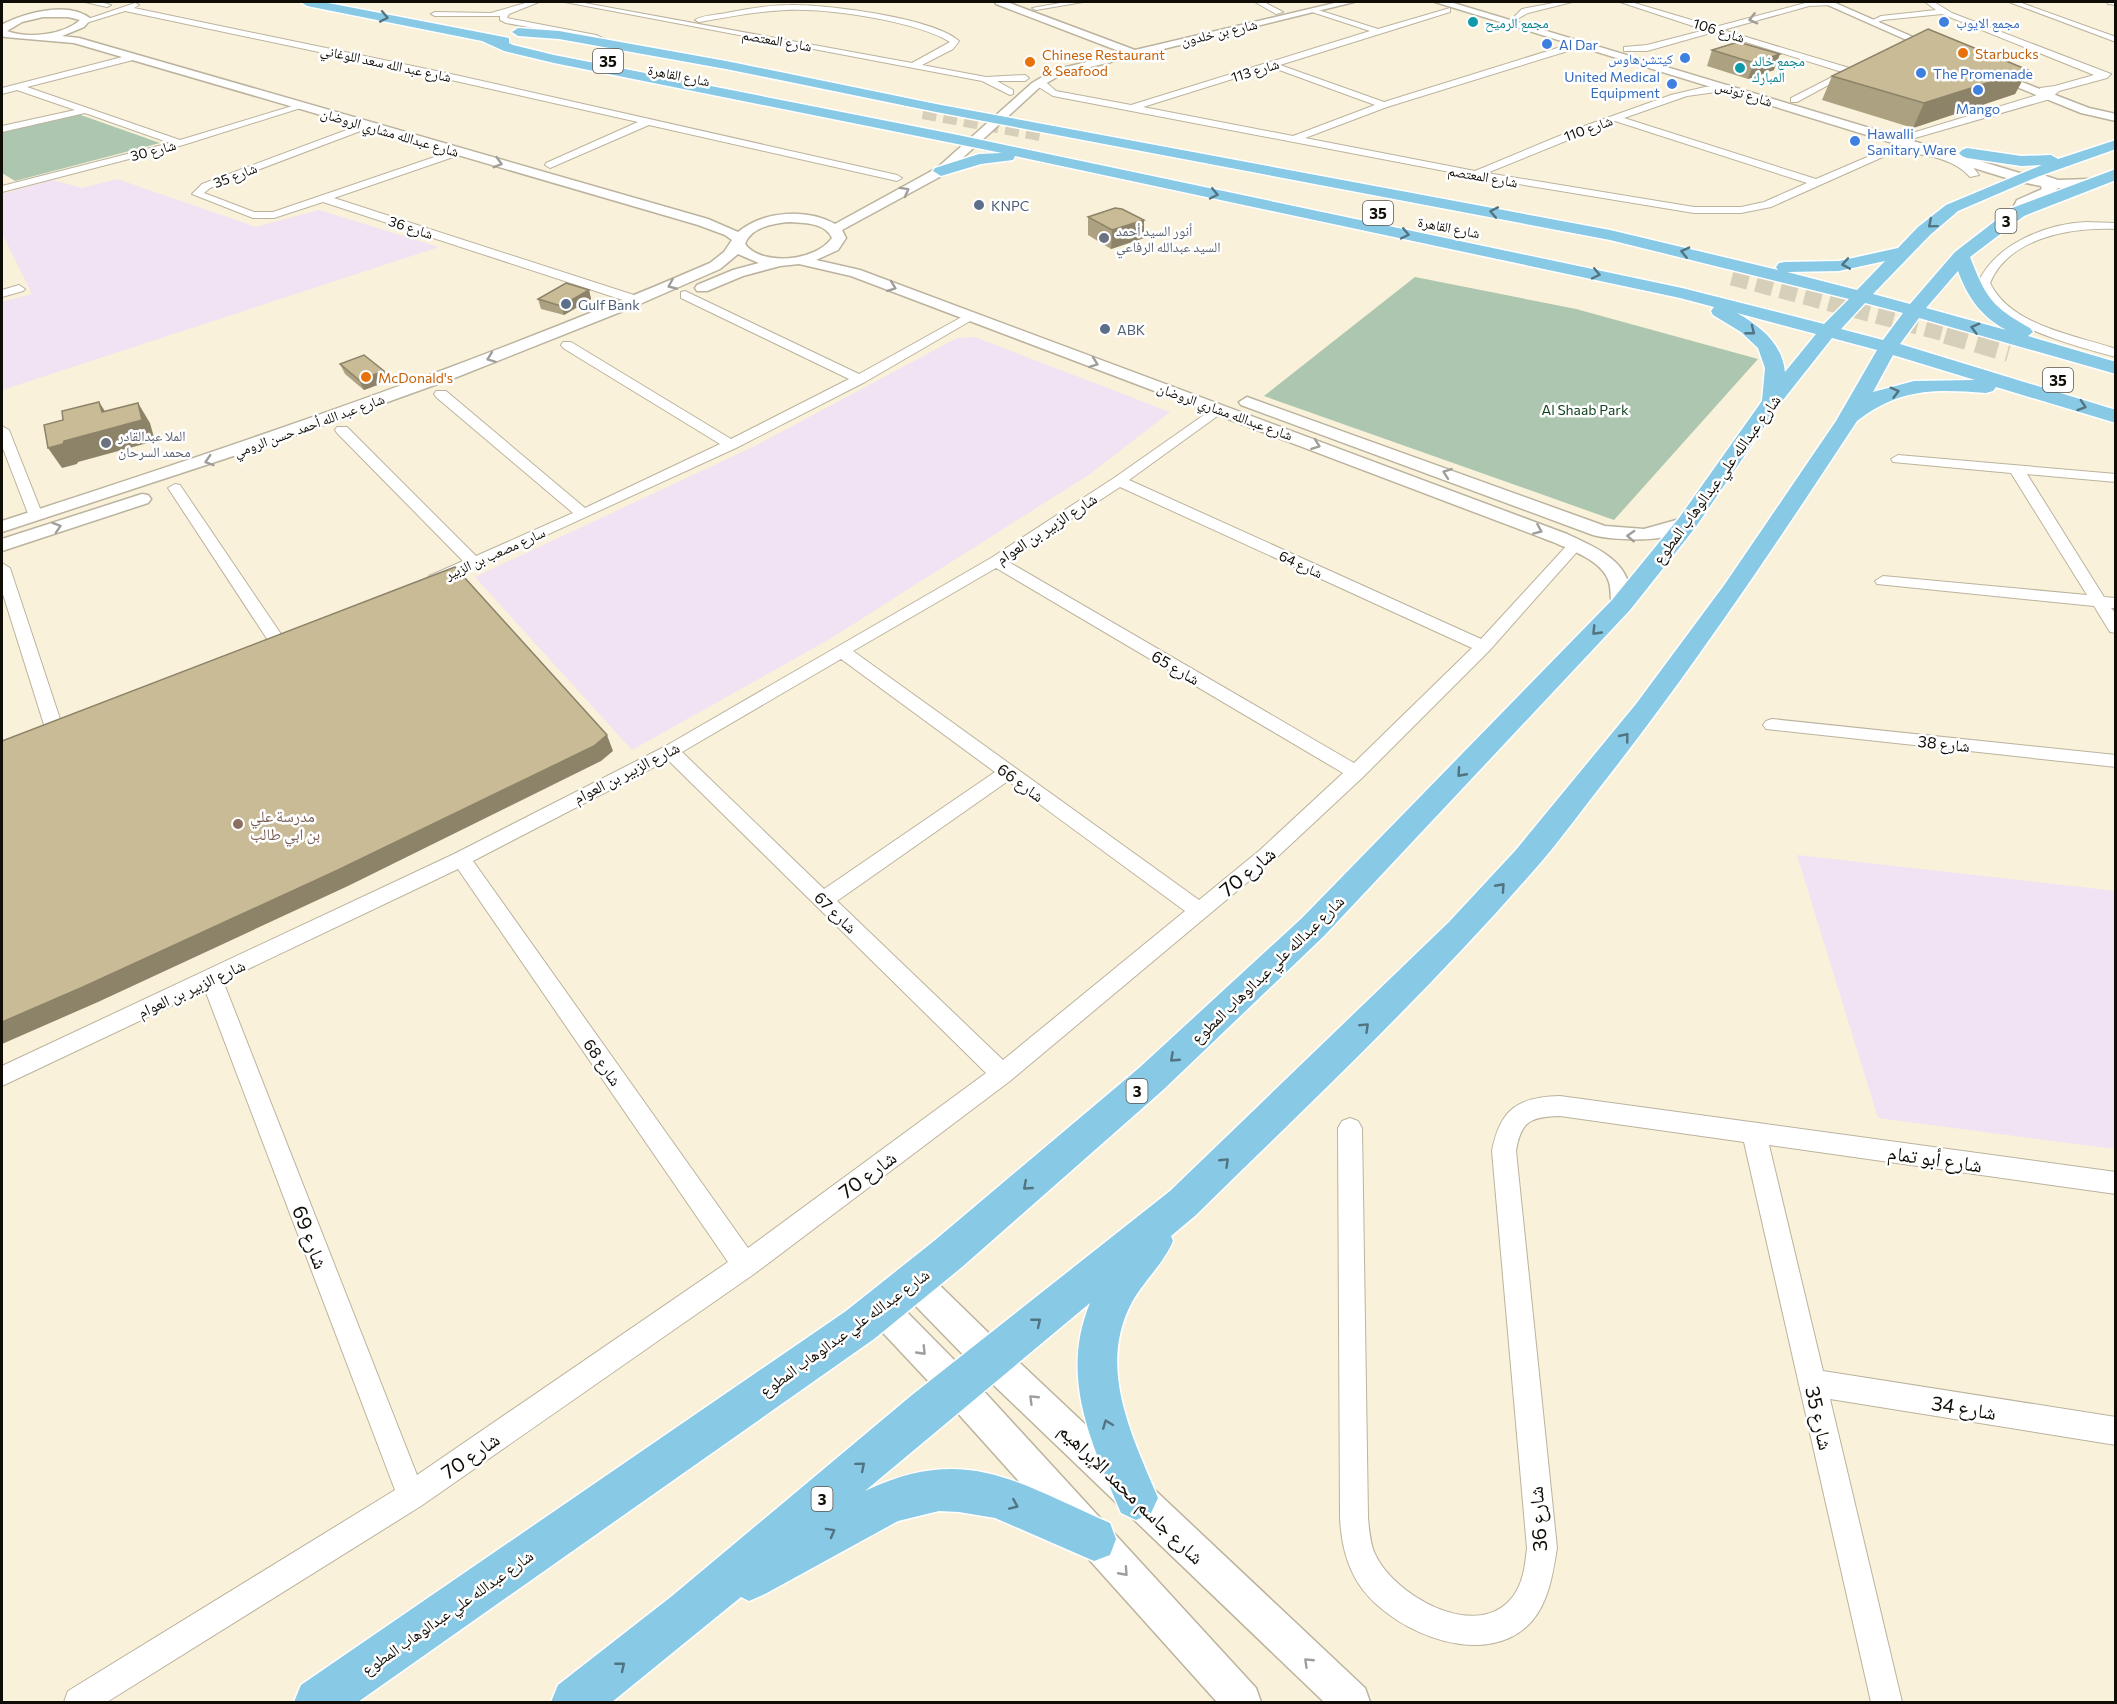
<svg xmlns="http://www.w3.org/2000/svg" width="2117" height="1704" font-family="Commissioner,'Noto Naskh Arabic',sans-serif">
<rect width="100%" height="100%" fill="#f9f1da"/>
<path fill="#f1e2f4" d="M117 179 256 227 319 210 439 247 2 390V302L32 294 2 233V194L52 180 82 188Z
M974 337 1170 412 1090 474 828 640 632 750 475 577 757 445 957 338Z
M1797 855 2115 891V1149L1878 1118Z"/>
<path fill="#acc6af" d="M78 114 160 143 15 181 2 173V132Z
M1415 277 1576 309 1758 359 1614 520 1264 396Z"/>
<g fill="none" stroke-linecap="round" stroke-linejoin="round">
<path stroke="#d6cfba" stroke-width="14" stroke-dasharray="14 7" stroke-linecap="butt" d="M923 112 1045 135"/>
<path stroke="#d6cfba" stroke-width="17" stroke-dasharray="17 8" stroke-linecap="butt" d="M1732 277 1952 335"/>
<path stroke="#d6cfba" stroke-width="22" stroke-dasharray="22 10" stroke-linecap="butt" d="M1946 333 2009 351"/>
<g stroke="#bbb39d" stroke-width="2">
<path id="minor" d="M85 2H100L111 5 107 7Z
M529 2H539L509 14 507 18 596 35 615 44 611 47 594 39 506 23 500 20V16H435L431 14 435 12 491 13Z
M565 2H579L912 63 950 42C916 21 827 8 787 10 757 11 728 17 699 22L695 20C703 15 716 15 726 13 747 9 768 5 790 5 826 4 934 18 959 41L953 49 922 65 986 77 1025 75 1029 78 1025 81H997L1013 90V94L1010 95 982 81Z
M1066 2H1083L1036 10 1032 8Z
M1255 2H1264L1283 12 1276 14Z
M1559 2H1572L1528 13 1519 18 1515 16 1522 9Z
M1620 2H1631L1715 27 1809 2H1833V5L1809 6 1723 30 1856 70 1797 102H1791V98L1842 72 1714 32 1647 51H1624V47L1647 45 1705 30Z
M1925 2H1934L1952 13 2111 74 2107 78 2059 91 2050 99 1915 138H1909V134L2047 92H2040V88L2055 86 2094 75 1942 14 1883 20 1873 24 1869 22 1881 16 1936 10Z
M2009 2H2019L2116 37V42Z
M2107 2H2116V5L2108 4Z
M135 3 139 5 134 8 451 74 897 175 902 178 897 181 649 125 550 168 545 165 546 163 638 122 451 80 125 11 86 23 82 21Z
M1312 8 1378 29 1450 8V12L1280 65 1384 102 1567 45 1594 44 1598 47 1594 50H1571L1387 107 1305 138 1475 171 1576 129 1671 95 1705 87 1727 85 1730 86V90L1687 96 1624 118 1816 179 1893 146 1917 147 1953 157 1972 166 1979 175 1970 177C1953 157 1919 153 1894 152L1771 207 1741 213H1694L1476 177 1053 96 1037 86V81L1041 78 1056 91 1131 105 1370 31 1312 12ZM1271 67 1375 105 1293 136 1143 107ZM1615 121 1807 183 1764 202 1741 207H1694L1487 173Z
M134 54 138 57 137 59 27 87 180 140 299 104 307 106 183 145 2 192V186L170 143 85 113 2 132V126L75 110 17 90 2 94V88Z
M368 122 373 125 371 127 210 188 204 193 254 212H273L458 149 462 150V154L334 198 640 297 642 300 636 304 632 303 323 202 274 218H253L192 194 202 184Z
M2086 222 2116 223V229C2072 227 2009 237 1990 283 2011 326 2074 335 2116 349V357C2079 347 2022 332 1994 307 1987 300 1982 291 1978 283 1995 244 2046 224 2086 222Z
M19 285 25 289 23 291 2 297V290Z
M685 291 859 374 967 314 971 313 977 317 865 382 736 448 479 566 441 582H429L427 579 429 576 463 561 337 433 335 430 337 427H347L476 556 573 513 436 397 434 394 436 391H446L585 508 720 444 563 348 561 345 563 342H571L731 439 849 379 681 298V292Z
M1218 405 1225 409 1223 412 1129 480 1481 639 1570 542 1575 540 1583 545 1489 651 1363 777 1274 860 1010 1081 754 1274 421 1506 107 1702H64L68 1691 395 1490 205 990 2 1086V1066L454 854 664 747 991 558 1114 478ZM1120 487 1472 648 1354 763 1007 561ZM996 568 1343 773 1260 850 1199 900 853 651ZM841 659 995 772 824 889 682 752ZM668 760 986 1073 748 1248 473 861ZM1008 781 1185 911 1003 1060 837 901ZM458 869 728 1262 417 1475 223 981Z
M2 426 9 430 43 516 41 519H31L29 516 2 446Z
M1898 455 2116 474V482L2027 474 2104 597 2116 598V608H2111L2116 614V633L2110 632 2094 606 1877 584 1875 581 1883 576 2087 595 2011 473 1893 462 1891 459Z
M175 484 180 485 285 640 287 644 285 648H273L168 488Z
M2 563 10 568 64 731 61 735 55 737 49 735 46 731 2 591Z
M1772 719 2116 755V767L1766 729 1763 725 1766 721Z
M1560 1096 2116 1172V1194L1769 1145 1823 1371 2116 1417V1445L1830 1399 1902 1702H1871L1744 1142 1560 1116C1530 1117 1521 1121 1516 1151L1557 1548C1553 1573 1549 1601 1532 1621 1488 1671 1397 1634 1363 1590 1347 1569 1341 1543 1340 1517L1338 1128 1342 1121 1350 1118 1358 1121 1362 1128 1368 1517C1369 1529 1370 1543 1375 1554 1393 1594 1473 1641 1510 1600 1523 1586 1525 1566 1527 1548L1492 1151C1500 1109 1518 1097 1560 1096Z"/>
</g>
<g stroke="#bbb39d" stroke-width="3">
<path id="tertiary" d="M995 2H1007L1135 50 1339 2H1354L1062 74 1040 87 945 174 842 230 846 238 838 250 816 260 860 270 1567 534C1592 546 1627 559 1630 591 1631 598 1632 604 1628 609L1621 611 1614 609C1609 602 1612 591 1609 582 1603 561 1571 550 1553 542L851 276 799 264 780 266 743 276 707 291H697L695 288 697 285 733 270 759 263 738 254 720 269 633 307 457 377 279 441 2 532V521C241 444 479 363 710 263L724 252 732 240 725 235 698 225 74 43 5 37 2 36V25L5 23C28 12 70 1 91 19L84 27 62 36 79 38 708 219 738 232C763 211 806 208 835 224L937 168 1032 83 1054 70 1124 53 996 4ZM43 17H68L80 20C64 35 27 39 7 31L22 22ZM788 222C803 223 825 222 832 238 816 261 762 267 745 244 751 227 772 224 788 222Z
M1821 2H1833L1945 51 1936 53Z
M1991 70 2089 108 2116 114V121L2081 113 1987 75 1986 73Z
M1247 397 1605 526 1644 529 1687 517 1694 519 1696 523C1681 544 1616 541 1593 535L1241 405 1239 402Z
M142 494 148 495 151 499 148 503 2 551V539Z
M914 1267 925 1271 1003 1347 1365 1688 1370 1702H1324L979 1371 903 1293 898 1282 903 1271Z
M881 1292 892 1297 969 1375 1256 1688 1261 1702H1217L945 1399 870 1319 865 1308 870 1297Z"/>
</g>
<g stroke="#bbb39d" stroke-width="3">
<path id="secondary" d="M1435 2H1450L2023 174 2038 176 2043 175 2058 180 2090 179 2097 183 2090 187 2058 188 2052 195 2028 206 2023 215H2013L2011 212 2017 200 2042 189 2041 186 2016 181Z"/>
</g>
<g stroke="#fff" stroke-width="3">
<path id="primary" d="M301 2H323L504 37 509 38V43L513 45 554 55 958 135 1682 288 1824 324 1849 299 1610 240 936 112 726 69 559 39 518 36 512 32 518 28 559 31 726 61 936 104 1610 230 1778 270 1776 267 1779 263 1785 262 1839 261 1898 248 1918 227 1946 205 2042 165 2021 166 1967 158 1962 156 1959 153 1962 150 1967 148 2021 156 2051 155 2058 159 2116 140V149L2037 177 1958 211 1930 235 1873 294 1910 304 1955 252 2012 208 2116 169V180L2024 216 1970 257C1986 298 1992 307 2030 328L2033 332 2028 336 2116 362V374L1919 318 1900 344 2116 410V423L1996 387 1993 391 1986 393C1934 389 1900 388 1857 421 1775 546 1692 670 1600 787 1578 815 1558 843 1535 869 1429 991 1311 1102 1196 1215L1171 1236 1173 1241C1163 1265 1142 1282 1130 1306 1098 1370 1133 1438 1158 1498L1151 1513 1136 1520 1121 1513C1092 1444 1059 1378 1090 1303L865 1491C966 1443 1017 1483 1110 1523L1116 1539 1110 1555 1094 1561 995 1518 959 1512 939 1511 898 1521 765 1594 749 1601 741 1597 612 1702H551L558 1685 672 1596 912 1395 1170 1191 1449 922 1515 851 1636 704 1725 584 1836 421 1877 350 1832 338 1779 405 1695 528 1630 610 1324 936 1163 1090 962 1267 874 1339 358 1702H294L301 1685 846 1311 934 1241 1139 1068 1302 918 1612 600 1679 518 1762 401 1765 368 1758 348 1741 332 1713 315 1711 311 1714 307 1680 298 1015 156 1013 160 981 164 941 176 933 171 935 168 979 154 1002 153 554 63 504 51 482 41 307 6ZM1885 261 1857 290 1787 272 1839 271ZM1958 271C1968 298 1981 316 2006 330L1926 308ZM1865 303 1903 313 1883 340 1841 329ZM1737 313 1816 334 1785 372C1782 343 1760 326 1737 313ZM1893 355 1975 380 1914 381 1873 392Z"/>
</g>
<use href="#minor" fill="#fff" fill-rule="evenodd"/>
<use href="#tertiary" fill="#fff" fill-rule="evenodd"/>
<use href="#secondary" fill="#fff" fill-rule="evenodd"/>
<use href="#primary" fill="#88c9e6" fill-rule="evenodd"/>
</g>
<path fill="#aca181" d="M1738 42 1774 70 1748 79 1707 66 1712 50Z
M2028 70 2015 94 1913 128 1822 100 1832 76Z
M1088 217 1144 238 1111 249 1088 235Z
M589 290 591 299 564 315 541 309 538 299Z
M340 364 384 371 388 381 364 390 345 374Z"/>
<path fill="#8c8369" d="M1780 54 1774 70 1748 79 1754 63Z
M2028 70 2015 94 1913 128 1924 103Z
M1144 220V238L1111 249 1112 230Z
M589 290 591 299 564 315 561 306Z
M384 371 388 381 364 390 359 380Z
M99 402 112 422 138 403 150 423 155 441 78 462 77 464 62 468 48 448 64 441 102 412Z
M607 735 613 751 601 761 348 886 98 1002 2 1044V1022Z"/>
<path fill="#c8bb96" stroke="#8c8369" stroke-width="1.5" d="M1928 29 2028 70 1924 103 1832 76Z
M1738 42 1780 54 1754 63 1712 50Z
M1115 208 1122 209 1144 220 1112 230 1088 217Z
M566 283 589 290 561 306 538 299Z
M364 355 384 371 359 380 340 364Z
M99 402 102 412 138 403 142 420 64 441 63 444 48 448 44 425 63 420 62 411Z
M455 567 607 735 594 746 338 870 83 987 2 1022V741Z"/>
<defs><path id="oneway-chevron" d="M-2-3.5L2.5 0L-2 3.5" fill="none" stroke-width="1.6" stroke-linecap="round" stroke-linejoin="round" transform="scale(1.5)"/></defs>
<g stroke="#527481">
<use href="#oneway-chevron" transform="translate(384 17) rotate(11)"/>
<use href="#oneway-chevron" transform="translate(1214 194) rotate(12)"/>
<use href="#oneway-chevron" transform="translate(1494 212) rotate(-169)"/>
<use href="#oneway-chevron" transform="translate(1932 224) rotate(140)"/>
<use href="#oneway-chevron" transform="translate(1405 234) rotate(12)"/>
<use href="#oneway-chevron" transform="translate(1685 252) rotate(-167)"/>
<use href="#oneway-chevron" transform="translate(1846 264) rotate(170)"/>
<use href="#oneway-chevron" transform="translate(1596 274) rotate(12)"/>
<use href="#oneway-chevron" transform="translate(1975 328) rotate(-165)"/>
<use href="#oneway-chevron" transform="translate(1751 331) rotate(38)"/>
<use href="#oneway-chevron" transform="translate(1895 392) rotate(-15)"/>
<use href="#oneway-chevron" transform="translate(2082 406) rotate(18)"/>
<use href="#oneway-chevron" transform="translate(1596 631) rotate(134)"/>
<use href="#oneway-chevron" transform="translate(1625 737) rotate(-51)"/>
<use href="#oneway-chevron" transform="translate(1461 773) rotate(132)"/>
<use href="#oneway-chevron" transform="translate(1501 887) rotate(-48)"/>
<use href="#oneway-chevron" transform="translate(1365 1027) rotate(-44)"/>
<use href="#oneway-chevron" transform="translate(1174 1058) rotate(137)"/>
<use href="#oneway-chevron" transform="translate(1225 1162) rotate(-44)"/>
<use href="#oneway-chevron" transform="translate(1027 1186) rotate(139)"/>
<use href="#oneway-chevron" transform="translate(1037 1322) rotate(-39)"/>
<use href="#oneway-chevron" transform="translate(1107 1424) rotate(-111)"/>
<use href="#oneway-chevron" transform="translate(861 1466) rotate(-40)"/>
<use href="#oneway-chevron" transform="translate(1014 1505) rotate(23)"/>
<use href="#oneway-chevron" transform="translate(831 1532) rotate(-29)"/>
<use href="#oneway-chevron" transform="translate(621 1666) rotate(-39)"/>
</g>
<g stroke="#9f9e9b">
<use href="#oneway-chevron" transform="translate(1753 19) rotate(166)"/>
<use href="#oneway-chevron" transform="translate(498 163) rotate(16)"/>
<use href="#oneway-chevron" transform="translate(905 191) rotate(-29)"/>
<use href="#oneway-chevron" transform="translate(672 285) rotate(157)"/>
<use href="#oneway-chevron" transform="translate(892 287) rotate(21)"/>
<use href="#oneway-chevron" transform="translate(491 358) rotate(160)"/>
<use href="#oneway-chevron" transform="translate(1094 363) rotate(20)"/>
<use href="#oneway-chevron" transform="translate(1316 445) rotate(20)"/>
<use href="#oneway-chevron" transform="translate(209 461) rotate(162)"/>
<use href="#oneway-chevron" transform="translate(1447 473) rotate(-160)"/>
<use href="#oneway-chevron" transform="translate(57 527) rotate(-18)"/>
<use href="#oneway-chevron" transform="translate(1538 530) rotate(23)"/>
<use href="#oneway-chevron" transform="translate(1631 536) rotate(-177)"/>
<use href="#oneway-chevron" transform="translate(922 1351) rotate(46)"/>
<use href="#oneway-chevron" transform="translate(1033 1399) rotate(-136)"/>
<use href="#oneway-chevron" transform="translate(1124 1572) rotate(48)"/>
<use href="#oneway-chevron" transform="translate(1308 1662) rotate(-136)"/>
</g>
<g fill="#0f9aa8" stroke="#fff" stroke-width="2">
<circle cx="1473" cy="22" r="6"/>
<circle cx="1740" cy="68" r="6"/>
</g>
<g fill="#3f7fe0" stroke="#fff" stroke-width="2">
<circle cx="1944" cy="22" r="6"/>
<circle cx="1547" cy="44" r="6"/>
<circle cx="1685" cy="58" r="6"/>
<circle cx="1921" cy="73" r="6"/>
<circle cx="1672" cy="84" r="6"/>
<circle cx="1978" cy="90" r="6"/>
<circle cx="1855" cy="141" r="6"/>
</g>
<g fill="#e8710a" stroke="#fff" stroke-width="2">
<circle cx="1963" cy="53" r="6"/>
<circle cx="1030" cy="62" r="6"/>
<circle cx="366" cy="377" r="6"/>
</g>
<g fill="#5c6f8a" stroke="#fff" stroke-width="2">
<circle cx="979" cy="205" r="6"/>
<circle cx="566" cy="304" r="6"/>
<circle cx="1105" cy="329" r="6"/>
</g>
<g fill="#6b7280" stroke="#fff" stroke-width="2">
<circle cx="1104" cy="238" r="6"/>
<circle cx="106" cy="443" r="6"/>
</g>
<circle fill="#8d6e63" stroke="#fff" stroke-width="2" cx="238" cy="824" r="6"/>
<g text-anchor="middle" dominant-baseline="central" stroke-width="5" stroke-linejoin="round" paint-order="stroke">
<g font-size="14" fill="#0d838f" stroke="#fff" text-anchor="start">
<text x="1485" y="22">مجمع الرميح</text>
<text x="1752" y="60">مجمع خالد<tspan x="1752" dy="16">المبارك</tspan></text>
</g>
<g font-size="14" fill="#366cbe" stroke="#fff" text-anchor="start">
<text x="1956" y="22">مجمع الايوب</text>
<text x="1559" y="44">Al Dar</text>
<text x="1673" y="58" text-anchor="end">كيتشن‌هاوس</text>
<text x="1933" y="73">The Promenade</text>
<text x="1660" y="76" text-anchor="end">United Medical<tspan x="1660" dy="16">Equipment</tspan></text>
<text x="1978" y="108" text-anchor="middle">Mango</text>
<text x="1867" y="133">Hawalli<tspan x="1867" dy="16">Sanitary Ware</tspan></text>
</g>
<g font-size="14" fill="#100d06" stroke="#fff">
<text transform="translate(1719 30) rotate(17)">شارع 106</text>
<text transform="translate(1219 32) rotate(-13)">شارع بن خلدون</text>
<text transform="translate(777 40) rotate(10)">شارع المعتصم</text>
<text transform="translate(386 63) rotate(12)">شارع عبد الله سعد اللوغاني</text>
<text transform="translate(1255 70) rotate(-17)">شارع 113</text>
<text transform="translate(679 75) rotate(11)">شارع القاهرة</text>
<text transform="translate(1744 93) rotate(17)">شارع تونس</text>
<text transform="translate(1588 128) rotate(-20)">شارع 110</text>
<text transform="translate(390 132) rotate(16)">شارع عبدالله مشاري الروضان</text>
<text transform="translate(153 150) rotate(-15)">شارع 30</text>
<text transform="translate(235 175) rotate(-21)">شارع 35</text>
<text transform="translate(1483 176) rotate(10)">شارع المعتصم</text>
<text transform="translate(411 227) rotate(18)">شارع 36</text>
<text transform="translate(1449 227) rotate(11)">شارع القاهرة</text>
<text transform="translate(1225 411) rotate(20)">شارع عبدالله مشاري الروضان</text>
<text transform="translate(309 425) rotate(-20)">شارع عبد الله أحمد حسن الرومي</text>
<text transform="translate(495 553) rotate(-24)">سارع مصعب بن الزبير</text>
<text transform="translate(1301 564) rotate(25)">شارع 64</text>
</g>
<g font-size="14" fill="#c56008" stroke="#fff" text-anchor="start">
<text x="1975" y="53">Starbucks</text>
<text x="1042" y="54">Chinese Restaurant<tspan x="1042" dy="16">&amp; Seafood</tspan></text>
<text x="378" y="377">McDonald's</text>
</g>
<g font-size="14" fill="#4e5e75" stroke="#fff" text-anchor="start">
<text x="991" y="205">KNPC</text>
<text x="578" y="304">Gulf Bank</text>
<text x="1117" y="329">ABK</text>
</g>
<g font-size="14" fill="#5b616d" stroke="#fff" text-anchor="start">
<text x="1116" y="230">أنور السيد أحمد<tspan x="1116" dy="16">السيد عبدالله الرفاعي</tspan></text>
<text x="118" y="435">الملا عبدالقادر<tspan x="118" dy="16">محمد السرحان</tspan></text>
</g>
<g font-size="14" fill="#0d3e19" stroke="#fff">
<text x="1585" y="409">Al Shaab Park</text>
</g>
<g fill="#fff" stroke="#585651" stroke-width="1.5">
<rect x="593" y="49" width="30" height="24" rx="4.5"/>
<rect x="1363" y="201" width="30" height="24" rx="4.5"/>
<rect x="1995.5" y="209" width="21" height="24" rx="4.5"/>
<rect x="2043" y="368" width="30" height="24" rx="4.5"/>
<rect x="1126.5" y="1079" width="21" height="24" rx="4.5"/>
<rect x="811.5" y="1487" width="21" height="24" rx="4.5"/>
</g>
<g font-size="15" font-weight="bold" fill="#100d06">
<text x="608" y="61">35</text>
<text x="1378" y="213">35</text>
<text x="2006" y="221">3</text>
<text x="2058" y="380">35</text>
<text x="1137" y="1091">3</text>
<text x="822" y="1499">3</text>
</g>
<g font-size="16" fill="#100d06" stroke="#fff">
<text transform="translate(1716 479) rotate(-54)">شارع عبدالله علي عبدالوهاب المطوع</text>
<text transform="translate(1046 528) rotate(-33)">شارع الزبير بن العوام</text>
<text transform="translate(1176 667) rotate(30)">شارع 65</text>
<text transform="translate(1944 743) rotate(6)">شارع 38</text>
<text transform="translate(626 772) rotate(-27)">شارع الزبير بن العوام</text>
<text transform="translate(1021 782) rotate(36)">شارع 66</text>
<text transform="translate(836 912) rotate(44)">شارع 67</text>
<text transform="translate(1267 969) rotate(-44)">شارع عبدالله علي عبدالوهاب المطوع</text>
<text transform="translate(191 988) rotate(-25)">شارع الزبير بن العوام</text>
<text transform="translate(603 1062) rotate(55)">شارع 68</text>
<text transform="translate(844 1332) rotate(-36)">شارع عبدالله علي عبدالوهاب المطوع</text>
<text transform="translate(447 1612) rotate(-35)">شارع عبدالله علي عبدالوهاب المطوع</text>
</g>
<g font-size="16" fill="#785e54" stroke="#fff" text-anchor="start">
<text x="250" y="815">مدرسة علي<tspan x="250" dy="18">بن ابي طالب</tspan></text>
</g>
<g font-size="20" fill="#100d06" stroke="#fff">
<text transform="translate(1247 871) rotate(-40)">شارع 70</text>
<text transform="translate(1935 1158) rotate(8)">شارع أبو تمام</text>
<text transform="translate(867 1174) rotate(-37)">شارع 70</text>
<text transform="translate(311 1237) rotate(69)">شارع 69</text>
<text transform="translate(1964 1407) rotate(9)">شارع 34</text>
<text transform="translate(1820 1418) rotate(77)">شارع 35</text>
<text transform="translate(470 1455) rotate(-35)">شارع 70</text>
<text transform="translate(1132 1493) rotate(44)">شارع جاسم محمد الإبراهيم</text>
<text transform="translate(1537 1519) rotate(-94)">شارع 36</text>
</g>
</g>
<rect width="2117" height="1704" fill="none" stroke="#100d06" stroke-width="6"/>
</svg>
